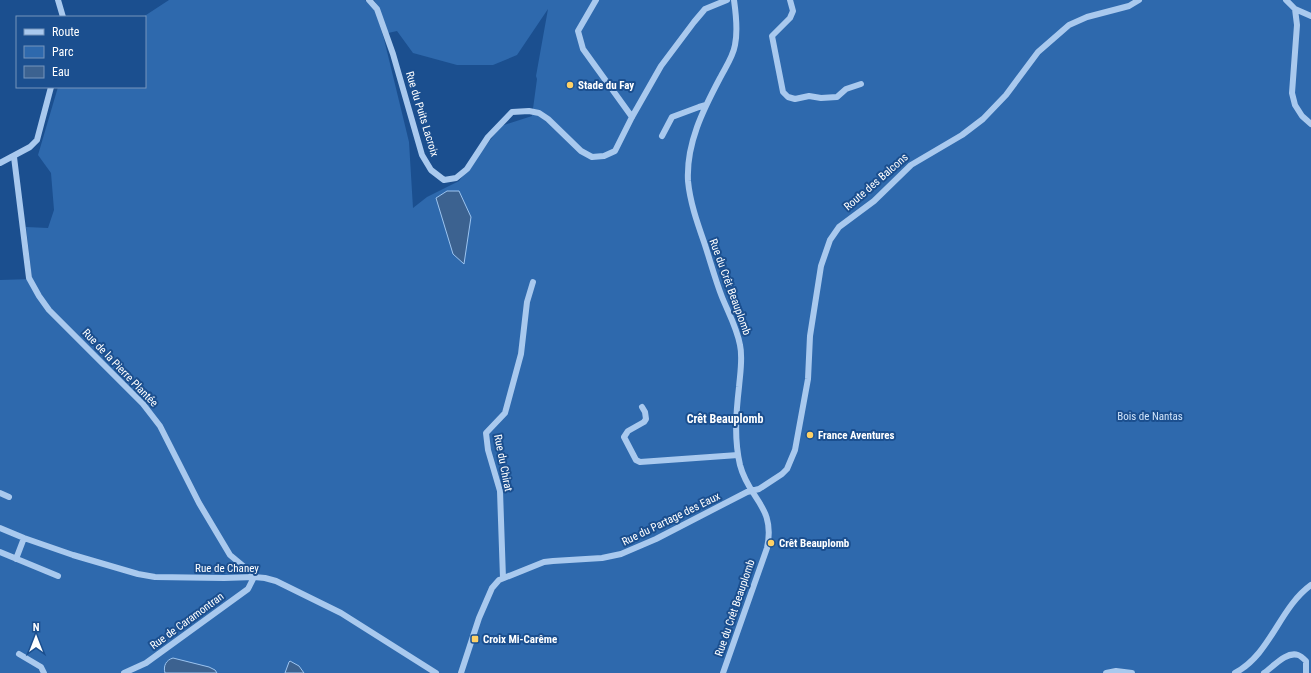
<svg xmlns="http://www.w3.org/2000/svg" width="1311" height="673" font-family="'Roboto Condensed',sans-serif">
<rect width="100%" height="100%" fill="#1b4f8f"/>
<path fill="#2e69ad" d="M169 0H365L375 10 384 39 409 142 413 208 427 197 459 181 501 126 532 116 537 79 536 76 548 9 517 55 493 65H457L413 53 397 31 388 33 379 8 374 0H1311V673H0V280L32 279 26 227 48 228 54 210 51 173 38 155 58 87H145V17H143Z"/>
<path fill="#3c6290" stroke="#9cc4f0" d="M447 191H459L471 217 464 264 453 254 436 198Z
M173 658 209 667 215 670 217 673H165C163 666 166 660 173 658Z
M290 661 299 666 304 673H285L289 662Z"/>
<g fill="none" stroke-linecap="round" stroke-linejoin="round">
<path stroke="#a9c9ee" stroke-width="6" d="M58 0 63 17
M369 0 377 9 393 54 422 155 431 170 444 180 456 178 467 169 488 137 512 112 529 111 539 113 548 119 581 151 592 157 604 156 615 151 632 117 661 66 694 22 705 9 727 0
M596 0 578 31 583 49 632 117
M790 0 793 11 790 18 772 36 783 92 788 97 795 99 809 96 821 98 837 97 846 89 861 84
M1286 0 1295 9 1297 25 1292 93 1295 105 1302 116 1311 124
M1295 9 1311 16
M662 136 672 117 699 107 706 105
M14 157 29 278 39 296 49 310 143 404 160 426 199 503 230 555 254 575V577
M0 163 30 147 37 140 51 87
M642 407 645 412 646 419 644 422 628 431 624 437 636 460 640 462 738 455
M0 493 9 497
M0 528 24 538 73 555 138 574 155 577 224 578 254 577 265 578 276 581 341 613 436 673
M0 552 58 576
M16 559 24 538
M503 578 500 491 488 450 486 433 505 413 521 354 527 302 533 282
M19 654 41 667 44 673
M124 673 146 663 248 589 254 577
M461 673 479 618 492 588 499 580 544 562 553 561 602 558 621 554 656 539 747 492 759 489 782 474 787 469 795 450 808 379 810 336 821 266 830 240 839 227 874 201 911 165 962 135 983 119 1006 95 1038 52 1069 25 1087 17 1129 6 1139 0
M723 673 767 548C776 506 749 500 740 465 734 439 736 413 739 387 740 374 743 358 740 345 737 328 728 312 722 297 715 279 710 260 704 242 697 222 690 202 688 181 686 144 703 110 720 78 725 68 733 57 735 45 738 31 736 14 734 0
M1106 673 1116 671 1132 673
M1235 673C1271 654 1279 608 1311 585
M1264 673C1273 667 1286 651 1298 655 1301 656 1304 659 1306 661V673"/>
</g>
<g fill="#ffd166" stroke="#1b4f8f" stroke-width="1.5">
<circle cx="570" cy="85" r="4"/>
<circle cx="810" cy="435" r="4"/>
<circle cx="771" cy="543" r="4"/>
<rect x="471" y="635" width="8" height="8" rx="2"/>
</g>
<g text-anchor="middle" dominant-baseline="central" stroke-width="4" stroke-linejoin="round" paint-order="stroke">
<g font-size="11" font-weight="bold" fill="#fff" stroke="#1b4f8f" text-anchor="start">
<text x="578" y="85">Stade du Fay</text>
<text x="818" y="435">France Aventures</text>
<text x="779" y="543">Crêt Beauplomb</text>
<text x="483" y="639">Croix Mi-Carême</text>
</g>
<g font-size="11" fill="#fff" stroke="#1b4f8f">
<text transform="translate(422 114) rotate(73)">Rue du Puits Lacroix</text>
<text transform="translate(876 182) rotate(-41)">Route des Balcons</text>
<text transform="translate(730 287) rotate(70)">Rue du Crêt Beauplomb</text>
<text transform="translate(120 368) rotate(46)">Rue de la Pierre Plantée</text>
<text transform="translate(503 463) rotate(79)">Rue du Chirat</text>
<text transform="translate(671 519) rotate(-26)">Rue du Partage des Eaux</text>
<text x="227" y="568">Rue de Chaney</text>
<text transform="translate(735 608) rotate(-71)">Rue du Crêt Beauplomb</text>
<text transform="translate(187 621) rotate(-36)">Rue de Caramontran</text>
</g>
<g font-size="11" fill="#cfe3fa" stroke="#1b4f8f">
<text x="1150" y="416">Bois de Nantas</text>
</g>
<g font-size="12" font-weight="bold" fill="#fff" stroke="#1b4f8f">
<text x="725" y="419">Crêt Beauplomb</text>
</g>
</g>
<rect x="16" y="16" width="130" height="72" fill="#1b4f8f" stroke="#7695bc"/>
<rect x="24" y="29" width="20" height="6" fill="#a9c9ee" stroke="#7695bc"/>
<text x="52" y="36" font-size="12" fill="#ffffff">Route</text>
<rect x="24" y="46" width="20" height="12" fill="#2e69ad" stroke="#7695bc"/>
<text x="52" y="56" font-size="12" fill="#ffffff">Parc</text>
<rect x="24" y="66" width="20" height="12" fill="#3c6290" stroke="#7695bc"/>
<text x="52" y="76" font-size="12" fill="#ffffff">Eau</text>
<g transform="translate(36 637)" stroke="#1b4f8f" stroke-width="3" paint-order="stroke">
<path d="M0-3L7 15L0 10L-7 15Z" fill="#ffffff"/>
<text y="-6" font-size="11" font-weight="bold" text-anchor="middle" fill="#ffffff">N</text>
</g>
</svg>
